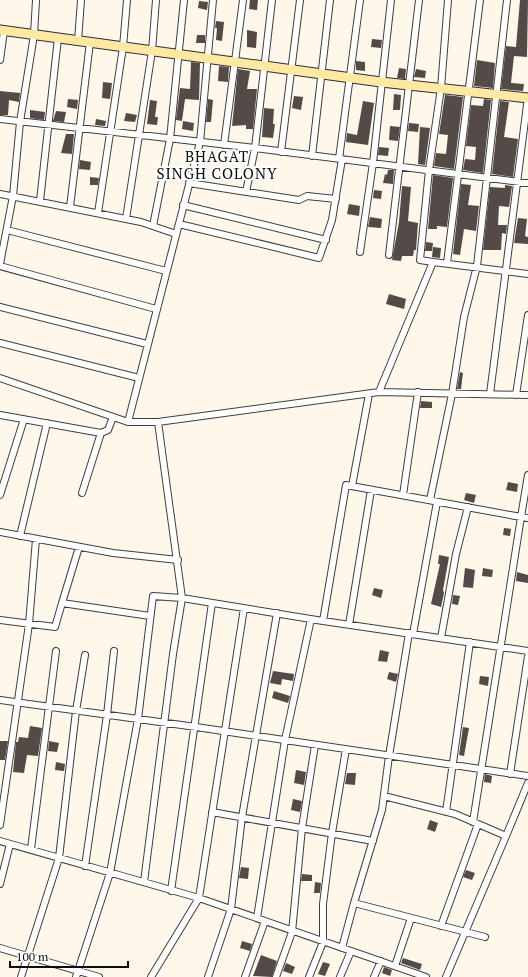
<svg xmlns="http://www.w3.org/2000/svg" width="528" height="977" font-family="'PT Serif',serif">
<rect width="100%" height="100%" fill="#fff7e9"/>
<path fill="#544a47" d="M250 0H258L257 10 249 9Z
M520 0H528L527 57 514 56 511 83 524 84 523 91 501 89 506 46 516 47Z
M199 1 208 2 207 10 198 8Z
M216 21 224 22 222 41 216 40 217 28H215Z
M247 30 257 32 256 48 247 47Z
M197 35H205V43H196Z
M372 39 382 40 381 48 371 47Z
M477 60 495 63 493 88 474 86Z
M356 61 365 62V71L356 70Z
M191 62 200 63 199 100 185 99 182 121 176 120 180 88 190 89Z
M219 66 229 67 228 82 218 81Z
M399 68 406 69 405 79 397 78Z
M238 69 250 71 247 89H257L253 129H246V125L232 126Z
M416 69 426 71 425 78 414 77Z
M103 82 112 83 110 99 102 98Z
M0 91 20 93 19 102 9 100 8 115H0Z
M394 94 401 95 400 110H393Z
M445 95 463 97 454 169 434 166 436 153 446 154 448 135 439 134Z
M294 96 303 97 301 110 292 108Z
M68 99 78 100 77 109 67 107Z
M208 99 213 100 211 122H206Z
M484 99 491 100 483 173 463 170 465 159 475 160 476 147 466 146 471 105 483 106Z
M150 100 157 101 155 117H158L157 125 147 124Z
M363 101 374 103 368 145 346 142 347 133 357 135Z
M500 101 509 102 504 137 518 139 513 177 492 174Z
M264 108 274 109 273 124H275L273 138 262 137Z
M30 110 45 112 44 120 30 118Z
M56 111 66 112 64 122 53 121Z
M126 113 137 115 135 122 124 121Z
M96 119 106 121 105 126 95 125Z
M183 121 194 123 193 131 182 129Z
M409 123 419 124 418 132 408 131Z
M390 126 400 127 398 141 389 140Z
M420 127 430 128 425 165 418 164Z
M66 134H74L72 154 61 153Z
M379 147 389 148 388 156 378 155Z
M80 160 91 162 90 170 79 169Z
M388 170H394L393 184 383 183 385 174 387 175Z
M433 175 453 178 447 227 437 226V229H428Z
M90 177 99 178 98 185H90Z
M461 184 471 185 468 205 479 206 476 231 464 229 460 255 453 254Z
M505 185 512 186 509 207 499 206 498 225H507L506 234 502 233 501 250H483L490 187 505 188Z
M402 186 411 187 408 221 418 223 416 250H414L413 256H402L401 261 392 260 399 222Z
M374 190 382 191 381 199 373 198Z
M349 204 360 206 359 216 347 214Z
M370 217 382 219 381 228 368 227Z
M518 218 527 219 525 236 528 237V244L514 243Z
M426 242 433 243 432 251H425Z
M433 247 441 248 440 258 432 257Z
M389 294 406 299 404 309 386 304Z
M460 372 463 373 461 389H457Z
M421 401 432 402V408H420Z
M508 482 518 484 517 492 506 490Z
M466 493 476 495 474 503 464 500Z
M504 528 511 529 510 536 503 535Z
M439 555 449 557 443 590 444 593 441 607 431 604 440 564H438Z
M465 568 475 570 473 588 463 587Z
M483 568 493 570 492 577 482 576Z
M517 572 528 575V583L516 581Z
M374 588 383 590 381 598 372 595Z
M453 595 460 596 458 605 452 604Z
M380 650 389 652 387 662 378 661Z
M273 671 294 674 293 681 282 679 281 685 270 683Z
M389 672 398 674 396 682 387 679Z
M480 676 489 677 488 686 479 684Z
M274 691 290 696 288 703 272 698Z
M30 726 42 728 38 756 27 755 24 773 13 772 16 742H18L19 737 28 738Z
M463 727 469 728 464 756 459 755Z
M0 741H8L5 760H0Z
M49 741 59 743 57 752 48 751Z
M56 762 65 764 64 771 55 770Z
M296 770 306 772 304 785 294 783Z
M347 773H356L355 785 345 784Z
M485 774 492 776 491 783 484 782Z
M293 799 302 801 300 812 291 810Z
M430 820 438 823 435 832 427 829Z
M241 867 249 868 248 879 239 878Z
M466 870 475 873 472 880 463 877Z
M302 874 312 875V881H301Z
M315 882 321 883 320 893H314Z
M242 941 252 944 250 951 240 948Z
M261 955 277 961 272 977 253 976Z
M403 958 422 964 420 970 401 963Z
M323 962 330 964 325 976 318 974Z
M286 963 295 967 292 974 283 971Z
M384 967 392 970 390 976 382 973Z"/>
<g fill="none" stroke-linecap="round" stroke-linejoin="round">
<g stroke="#3e3e3e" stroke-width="8">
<path id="street" d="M78 41 81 0
M0 60 4 31
M0 119 255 148 528 183
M224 145 243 0
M281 152 300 0
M312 156 330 0
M339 159 360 0
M189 183 299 200 307 196 336 199
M246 192 255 148 272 0
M0 194 141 222 176 234
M40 201 58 38
M183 205 326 240
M70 207 90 42
M98 213 123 47 127 0
M126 219 152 51 156 0
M179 224 319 258 332 220 342 159
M153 226 170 139 184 0
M7 230 166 271
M360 252 373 163 391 0
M389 255 419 0
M433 262 420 260 429 170 441 88 448 0
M447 263 480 0
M0 264 13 196 20 122 34 35 36 0
M0 266 156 309
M0 307 147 344
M0 343 139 378
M0 378 128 422H158
M379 392 433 262 528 274
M490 394 528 97
M516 395 528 315
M528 395 379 392 158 422 182 598 323 621 528 651
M0 415 101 433 108 430 113 417
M128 422 200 142 213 0
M528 475 521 517 528 518
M352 486 369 394
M82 493 101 433
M0 495 24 419
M403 495 418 392
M430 500 452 394 464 317 477 266 507 0
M0 532 113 553 178 560
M20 536 47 423
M62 603 79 547
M0 620 55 627 62 603 150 616
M323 621 346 485 521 517 473 822
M349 625 371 490
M409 633 389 756 382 810 354 903 485 937
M413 634 437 502
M441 638 456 554 468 507
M0 700 196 727 528 776
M510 774 528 656
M384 796 455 814 506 836 446 977
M212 812 373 841
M446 812 470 642
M0 825 29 624 36 539
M506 836 528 783
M0 841 199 898 426 977
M31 849 56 651
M85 866 107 715 114 651
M0 884 10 844
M171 891 212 603
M257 918 285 740 311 619
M441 926 478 824
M0 948 99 977
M342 948 354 903
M395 966 411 918
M21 977 59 858 76 711 85 655
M76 977 110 873 138 719 153 596 182 598 173 654 144 882
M151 977 199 898 244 608
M208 977 231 909 242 817 277 613
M245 977 265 921
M276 977 292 932 302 828 315 745
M309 977 323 942V904L332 833 346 749
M340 977 351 951
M374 977 381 961"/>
</g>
<g stroke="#2d2d2d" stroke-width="11">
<path id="secondary" d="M0 30 381 82 528 98"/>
</g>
<use href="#street" stroke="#fff" stroke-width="6"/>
<use href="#secondary" stroke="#ffe7a4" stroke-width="9"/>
</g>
<g text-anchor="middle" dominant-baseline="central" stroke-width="4" stroke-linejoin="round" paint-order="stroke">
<g font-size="15" letter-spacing="1" fill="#0b0b0b" stroke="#fff">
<text x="217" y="156">BHAGAT<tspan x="217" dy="17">SINGH COLONY</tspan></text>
</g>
</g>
<path d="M10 961v6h118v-6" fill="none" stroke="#0b0b0b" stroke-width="2"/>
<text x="16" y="961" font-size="12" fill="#0b0b0b" stroke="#ffffff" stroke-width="3" paint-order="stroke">100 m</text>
</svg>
